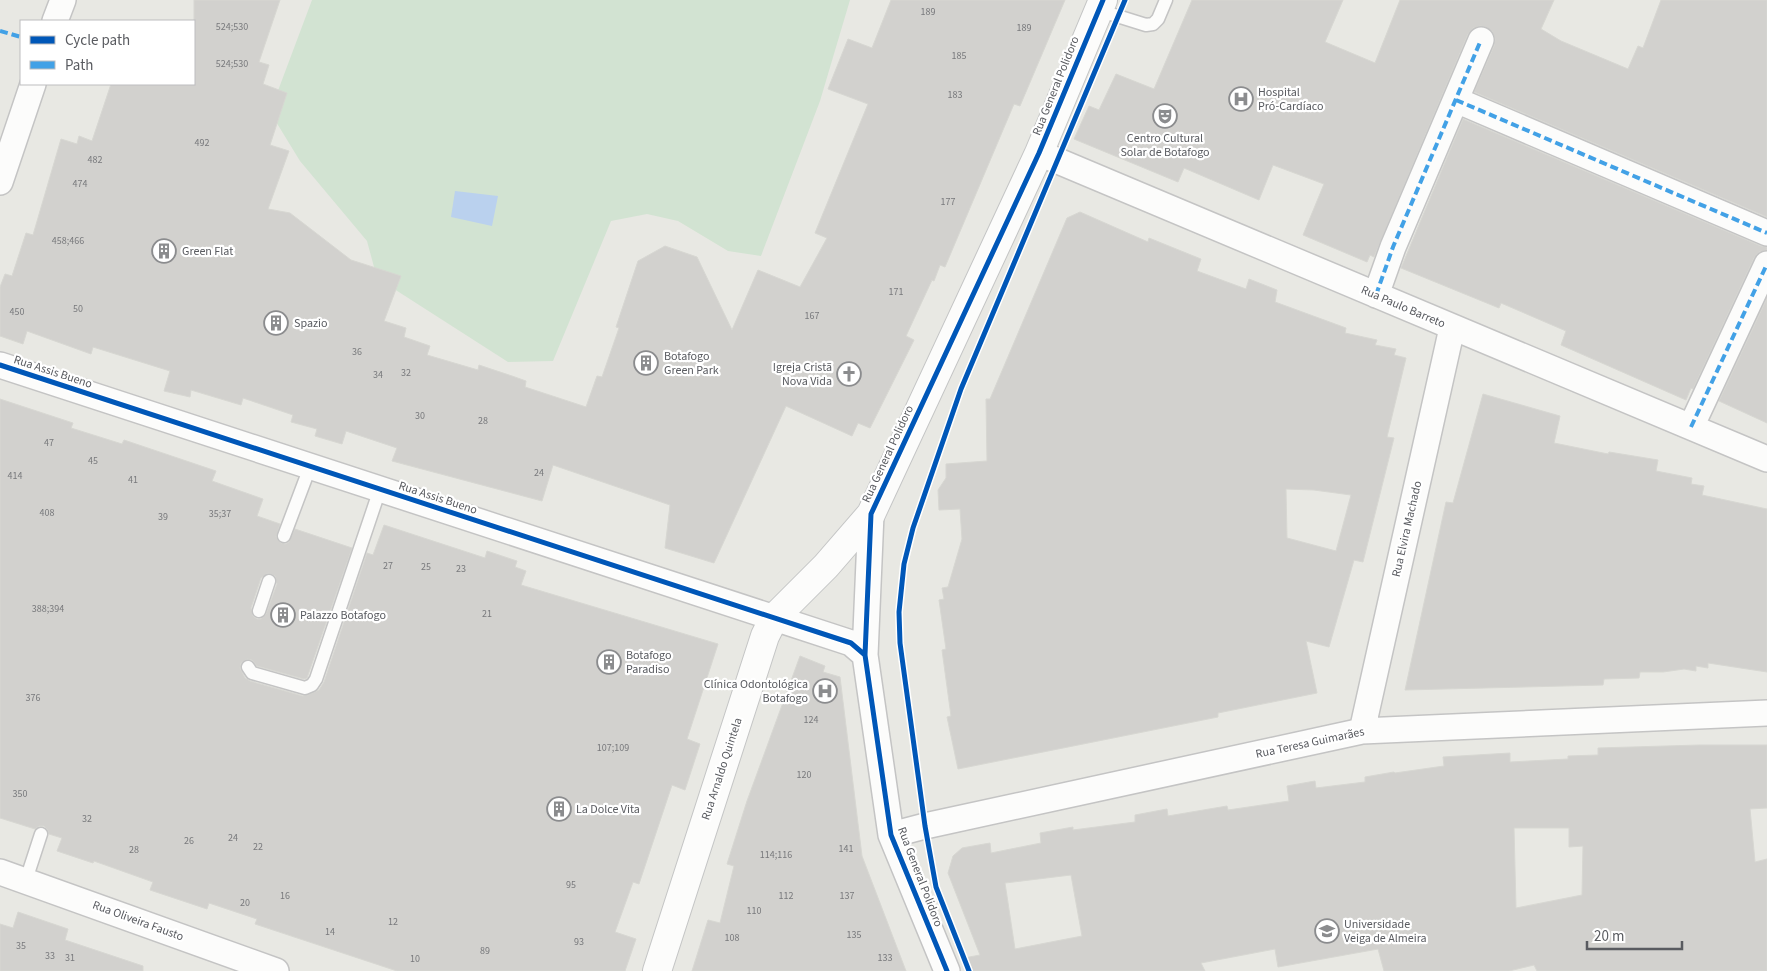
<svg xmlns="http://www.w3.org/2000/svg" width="1767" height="971" font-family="'Source Sans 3',sans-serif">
<rect width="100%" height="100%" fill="#e8e8e3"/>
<path fill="#d2e3d2" d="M312 0H850L820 101 761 256 728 251 678 221 647 214 611 221 553 361 508 362 377 278 367 241 300 161 270 112Z"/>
<path fill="#bad1ee" d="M455 191 498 196 492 226 451 217Z"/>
<path fill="#d2d1ce" stroke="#d7d7d2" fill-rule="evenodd" d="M194 0H280L259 62 269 65 263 84 287 93 270 145 289 151 268 209 290 213 351 260 401 276 384 321 406 328 404 337 430 346 427 355 478 370 479 365 512 376 526 381 525 387 586 407 597 376 602 377 619 328 616 327 638 261 665 246 697 257 732 330 758 270 800 287 827 238 815 233 868 104 828 89 848 39 872 48 891 0H1065L1020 106 1014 104 945 267 940 265 934 281 932 280 906 336 914 340 870 428 858 423 852 436 786 406 714 563 665 548 670 505 553 465 542 501 392 461 397 448 346 431 342 444 315 436 317 429 291 422 293 415 243 398 241 405 191 390 190 397 164 391 170 371 93 347 91 354 27 331 23 344 0 336V287L5 274 12 276 26 233 33 235 61 139 77 144 79 136 92 141 111 84H194Z
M1192 0H1343L1325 42 1375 63 1400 0H1554L1541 29 1561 41 1628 69 1638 46 1643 48 1661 0H1767V217L1474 92 1494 46 1495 39 1492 31 1486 27 1480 26 1473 28 1468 34 1374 257 1370 255 1367 262 1303 235 1324 184 1273 165 1259 200 1184 168 1178 182 1074 139 1089 106 1099 110 1116 74 1154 89Z
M1463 119 1761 246 1767 247V250L1759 252 1754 258 1693 389 1691 388 1686 400 1561 345 1566 331 1501 303 1499 308 1401 268Z
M1080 212 1148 242 1149 238 1201 259 1197 271 1246 289 1249 279 1277 290 1275 302 1346 328 1345 333 1377 340 1375 345 1396 349 1394 355 1406 358 1387 437 1394 438 1363 562 1354 560 1329 647 1306 641 1317 693 1218 713V717L958 769 947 717 951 716 942 650 946 649 939 600 944 599 942 588 948 587 962 539 960 509 939 510 938 490 946 478V464L987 461 986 399H990L1067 218ZM1286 489 1314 490 1351 495 1336 551 1287 538Z
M1767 298V423L1719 401Z
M1483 394 1560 416 1554 443 1608 454 1609 452 1658 460 1656 471 1692 478 1691 484 1704 486 1702 495 1767 509V672L1708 663V668L1696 666V671L1684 669 1663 672H1640L1639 678 1604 679 1603 685 1405 690 1446 502 1453 503Z
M0 399 73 423 71 428 122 444 124 440 216 471 212 481 263 499 257 516 280 524 276 537 281 543 285 544 289 542 295 529 352 548 307 678 304 679 257 666 252 660 247 659 241 663 240 668 245 678 250 681 303 696 308 695 319 690 324 682 367 553 373 555 384 525 485 558 487 551 517 561 515 567 526 571 521 585 718 644 687 739 700 744 685 790 672 785 639 884 633 882 615 932 636 939 625 971H397L255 924 257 919 209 903 207 909 150 890 153 882 94 861 93 863 57 851 62 838 49 834 47 829 44 826H39L35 829 0 818ZM268 573 275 576 277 584 266 614 261 619H257L253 616 251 608 261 578Z
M800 656 825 666 823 672 840 677 862 856 906 971H692L708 920 720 923 734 866 727 864 747 801Z
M1700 745H1767V808L1750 809 1755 862 1767 859V971H1537L1534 965 1509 971H1384L1378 949 1278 967 1275 949 1201 963 1205 971H966L964 958 980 955 948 873 953 856 962 848 990 843 991 853 1041 843 1040 833 1073 827V830L1135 822V815L1167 809 1168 816 1227 806 1228 810 1289 801 1287 786 1315 781 1316 788 1365 782V777L1394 772 1395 773 1444 766 1443 757 1510 753V762L1568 759V756L1598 755V748ZM1514 828H1569V847L1583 846 1582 895 1516 908ZM1071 875 1082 936 1015 949 1005 883Z
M18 912 68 929 65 940 143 966V971H0V924L13 928Z"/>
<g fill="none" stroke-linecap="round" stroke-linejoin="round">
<g stroke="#c4c4c4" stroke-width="15">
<path id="service" d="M1098 10 1146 25 1153 24 1158 19 1166 0
M284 536 310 467
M259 611 269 581
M248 667 252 673 305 688 312 685 316 679 380 489
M26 880 41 834"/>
</g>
<g stroke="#c4c4c4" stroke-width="28">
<path id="minor" d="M55 21 63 0
M1456 100 1767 233
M1039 153 1767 459
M0 182 33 84
M1376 295 1393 247 1481 40
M0 365 851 643 865 655
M1691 427 1767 264
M871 514 865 655 891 835 947 971
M1362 731 1452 328
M891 835 925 826 1362 731 1767 713
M0 872 276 971"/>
</g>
<g stroke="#c4c5c5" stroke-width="30">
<path id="secondary" d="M657 971 765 636 774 618 826 566 871 514 1039 153 1103 0"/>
</g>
<use href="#service" stroke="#fcfcfb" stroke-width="12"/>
<use href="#minor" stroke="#fcfcfb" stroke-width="25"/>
<use href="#secondary" stroke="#fcfcfb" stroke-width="28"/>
<path stroke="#42a1e6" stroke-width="4" stroke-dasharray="8 4" stroke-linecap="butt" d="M0 31 21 37
M1456 100 1767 233
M1376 295 1393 247 1481 40
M1691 427 1767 264"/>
<g stroke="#fff" stroke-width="8">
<path id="cycleway" d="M0 365 851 643 865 655
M947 971 891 835 865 655 871 514 1039 153 1103 0
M969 971 936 887 925 826 900 643 899 612 904 564 913 528 961 389 1125 0"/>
</g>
<use href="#cycleway" stroke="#0057b8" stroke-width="5"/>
</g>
<defs>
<g id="hospital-ring" transform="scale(1.25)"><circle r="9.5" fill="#fff" stroke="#8b8c8e" stroke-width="1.5"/><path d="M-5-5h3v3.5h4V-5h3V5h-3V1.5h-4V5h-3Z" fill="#8b8c8e"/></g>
<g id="theatre-ring" transform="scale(1.25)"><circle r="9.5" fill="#fff" stroke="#8b8c8e" stroke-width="1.5"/><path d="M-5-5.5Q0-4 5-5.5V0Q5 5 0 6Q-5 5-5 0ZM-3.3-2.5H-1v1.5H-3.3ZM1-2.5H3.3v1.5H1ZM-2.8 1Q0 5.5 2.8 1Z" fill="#8b8c8e"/></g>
<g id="building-ring" transform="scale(1.25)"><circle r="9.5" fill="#fff" stroke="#8b8c8e" stroke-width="1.5"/><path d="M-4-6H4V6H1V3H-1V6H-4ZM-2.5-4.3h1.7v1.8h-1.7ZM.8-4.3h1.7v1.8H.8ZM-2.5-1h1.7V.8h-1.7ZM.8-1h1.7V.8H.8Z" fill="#8b8c8e"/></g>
<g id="church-ring" transform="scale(1.25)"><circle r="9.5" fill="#fff" stroke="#8b8c8e" stroke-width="1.5"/><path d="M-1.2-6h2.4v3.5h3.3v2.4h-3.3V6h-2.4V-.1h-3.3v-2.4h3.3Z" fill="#8b8c8e"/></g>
<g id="university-ring" transform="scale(1.25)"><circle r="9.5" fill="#fff" stroke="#8b8c8e" stroke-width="1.5"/><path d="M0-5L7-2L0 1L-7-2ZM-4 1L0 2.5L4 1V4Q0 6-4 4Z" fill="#8b8c8e"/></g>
</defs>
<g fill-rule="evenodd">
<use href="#hospital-ring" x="1241" y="99"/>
<use href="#theatre-ring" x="1165" y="116"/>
<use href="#building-ring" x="164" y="251"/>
<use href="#building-ring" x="276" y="323"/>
<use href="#building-ring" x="646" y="363"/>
<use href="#church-ring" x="849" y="374"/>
<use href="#building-ring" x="283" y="615"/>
<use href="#building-ring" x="609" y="662"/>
<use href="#hospital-ring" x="825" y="691"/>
<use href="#building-ring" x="559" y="809"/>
<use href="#university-ring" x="1327" y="931"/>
</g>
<g text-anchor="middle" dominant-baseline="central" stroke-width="4.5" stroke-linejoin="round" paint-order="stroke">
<g font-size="10" fill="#78797c">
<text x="928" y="12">189</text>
<text x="232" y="27">524;530</text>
<text x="1024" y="28">189</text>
<text x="959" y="56">185</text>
<text x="232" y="64">524;530</text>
<text x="955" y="95">183</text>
<text x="202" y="143">492</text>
<text x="95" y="160">482</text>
<text x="80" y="184">474</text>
<text x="948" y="202">177</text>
<text x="68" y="241">458;466</text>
<text x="896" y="292">171</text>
<text x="78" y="309">50</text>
<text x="17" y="312">450</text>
<text x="812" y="316">167</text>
<text x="357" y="352">36</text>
<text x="406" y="373">32</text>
<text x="378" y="375">34</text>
<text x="420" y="416">30</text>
<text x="483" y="421">28</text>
<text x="49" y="443">47</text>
<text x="93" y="461">45</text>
<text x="539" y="473">24</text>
<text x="15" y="476">414</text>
<text x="133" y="480">41</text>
<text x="47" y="513">408</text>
<text x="220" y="514">35;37</text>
<text x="163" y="517">39</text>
<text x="388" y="566">27</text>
<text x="426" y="567">25</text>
<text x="461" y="569">23</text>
<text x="48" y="609">388;394</text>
<text x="487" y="614">21</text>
<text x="33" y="698">376</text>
<text x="811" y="720">124</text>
<text x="613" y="748">107;109</text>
<text x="804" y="775">120</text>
<text x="20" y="794">350</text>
<text x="87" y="819">32</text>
<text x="233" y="838">24</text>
<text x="189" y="841">26</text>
<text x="258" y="847">22</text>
<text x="846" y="849">141</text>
<text x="134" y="850">28</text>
<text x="776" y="855">114;116</text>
<text x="571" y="885">95</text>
<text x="285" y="896">16</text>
<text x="786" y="896">112</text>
<text x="847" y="896">137</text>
<text x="245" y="903">20</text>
<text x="754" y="911">110</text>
<text x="393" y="922">12</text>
<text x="330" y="932">14</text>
<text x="854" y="935">135</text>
<text x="732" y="938">108</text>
<text x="579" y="942">93</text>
<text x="21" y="946">35</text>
<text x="485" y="951">89</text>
<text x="50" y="956">33</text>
<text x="70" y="958">31</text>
<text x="885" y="958">133</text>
<text x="415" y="959">10</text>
</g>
<g font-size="12" fill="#595b60" stroke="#fff">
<text transform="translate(1056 86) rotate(-68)">Rua General Polidoro</text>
<text transform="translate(1403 307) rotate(23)">Rua Paulo Barreto</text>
<text transform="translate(53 372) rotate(18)">Rua Assis Bueno</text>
<text transform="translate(888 454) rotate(-65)">Rua General Polidoro</text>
<text transform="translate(438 498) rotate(18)">Rua Assis Bueno</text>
<text transform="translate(1407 529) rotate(-77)">Rua Elvira Machado</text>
<text transform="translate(1310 743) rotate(-12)">Rua Teresa Guimarães</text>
<text transform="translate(722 769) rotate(-72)">Rua Arnaldo Quintela</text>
<text transform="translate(920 877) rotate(69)">Rua General Polidoro</text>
<text transform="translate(138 921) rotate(20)">Rua Oliveira Fausto</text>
</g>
<g font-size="12" fill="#595b60" stroke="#fff" text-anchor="start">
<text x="1258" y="92">Hospital<tspan x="1258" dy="14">Pró-Cardíaco</tspan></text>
<text x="1165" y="138" text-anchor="middle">Centro Cultural<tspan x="1165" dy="14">Solar de Botafogo</tspan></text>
<text x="182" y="251">Green Flat</text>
<text x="294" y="323">Spazio</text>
<text x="664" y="356">Botafogo<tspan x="664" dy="14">Green Park</tspan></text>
<text x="832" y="367" text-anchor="end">Igreja Cristã<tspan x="832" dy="14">Nova Vida</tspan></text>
<text x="300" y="615">Palazzo Botafogo</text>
<text x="626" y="655">Botafogo<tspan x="626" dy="14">Paradiso</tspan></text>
<text x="808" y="684" text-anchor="end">Clínica Odontológica<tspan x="808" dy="14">Botafogo</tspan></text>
<text x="576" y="809">La Dolce Vita</text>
<text x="1344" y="924">Universidade<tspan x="1344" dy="14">Veiga de Almeira</tspan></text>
</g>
</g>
<rect x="20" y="20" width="175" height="65" fill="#ffffff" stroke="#bdbdbf"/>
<rect x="30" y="36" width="25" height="8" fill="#0057b8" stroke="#bdbdbf"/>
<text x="65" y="45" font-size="15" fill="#595b60">Cycle path</text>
<rect x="30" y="61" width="25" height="8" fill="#42a1e6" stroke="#bdbdbf"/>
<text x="65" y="70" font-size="15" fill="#595b60">Path</text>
<path d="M1587 941v8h95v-8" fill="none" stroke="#595b60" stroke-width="2.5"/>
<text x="1594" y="941" font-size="15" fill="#595b60" stroke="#ffffff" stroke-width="4" paint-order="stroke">20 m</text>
</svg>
